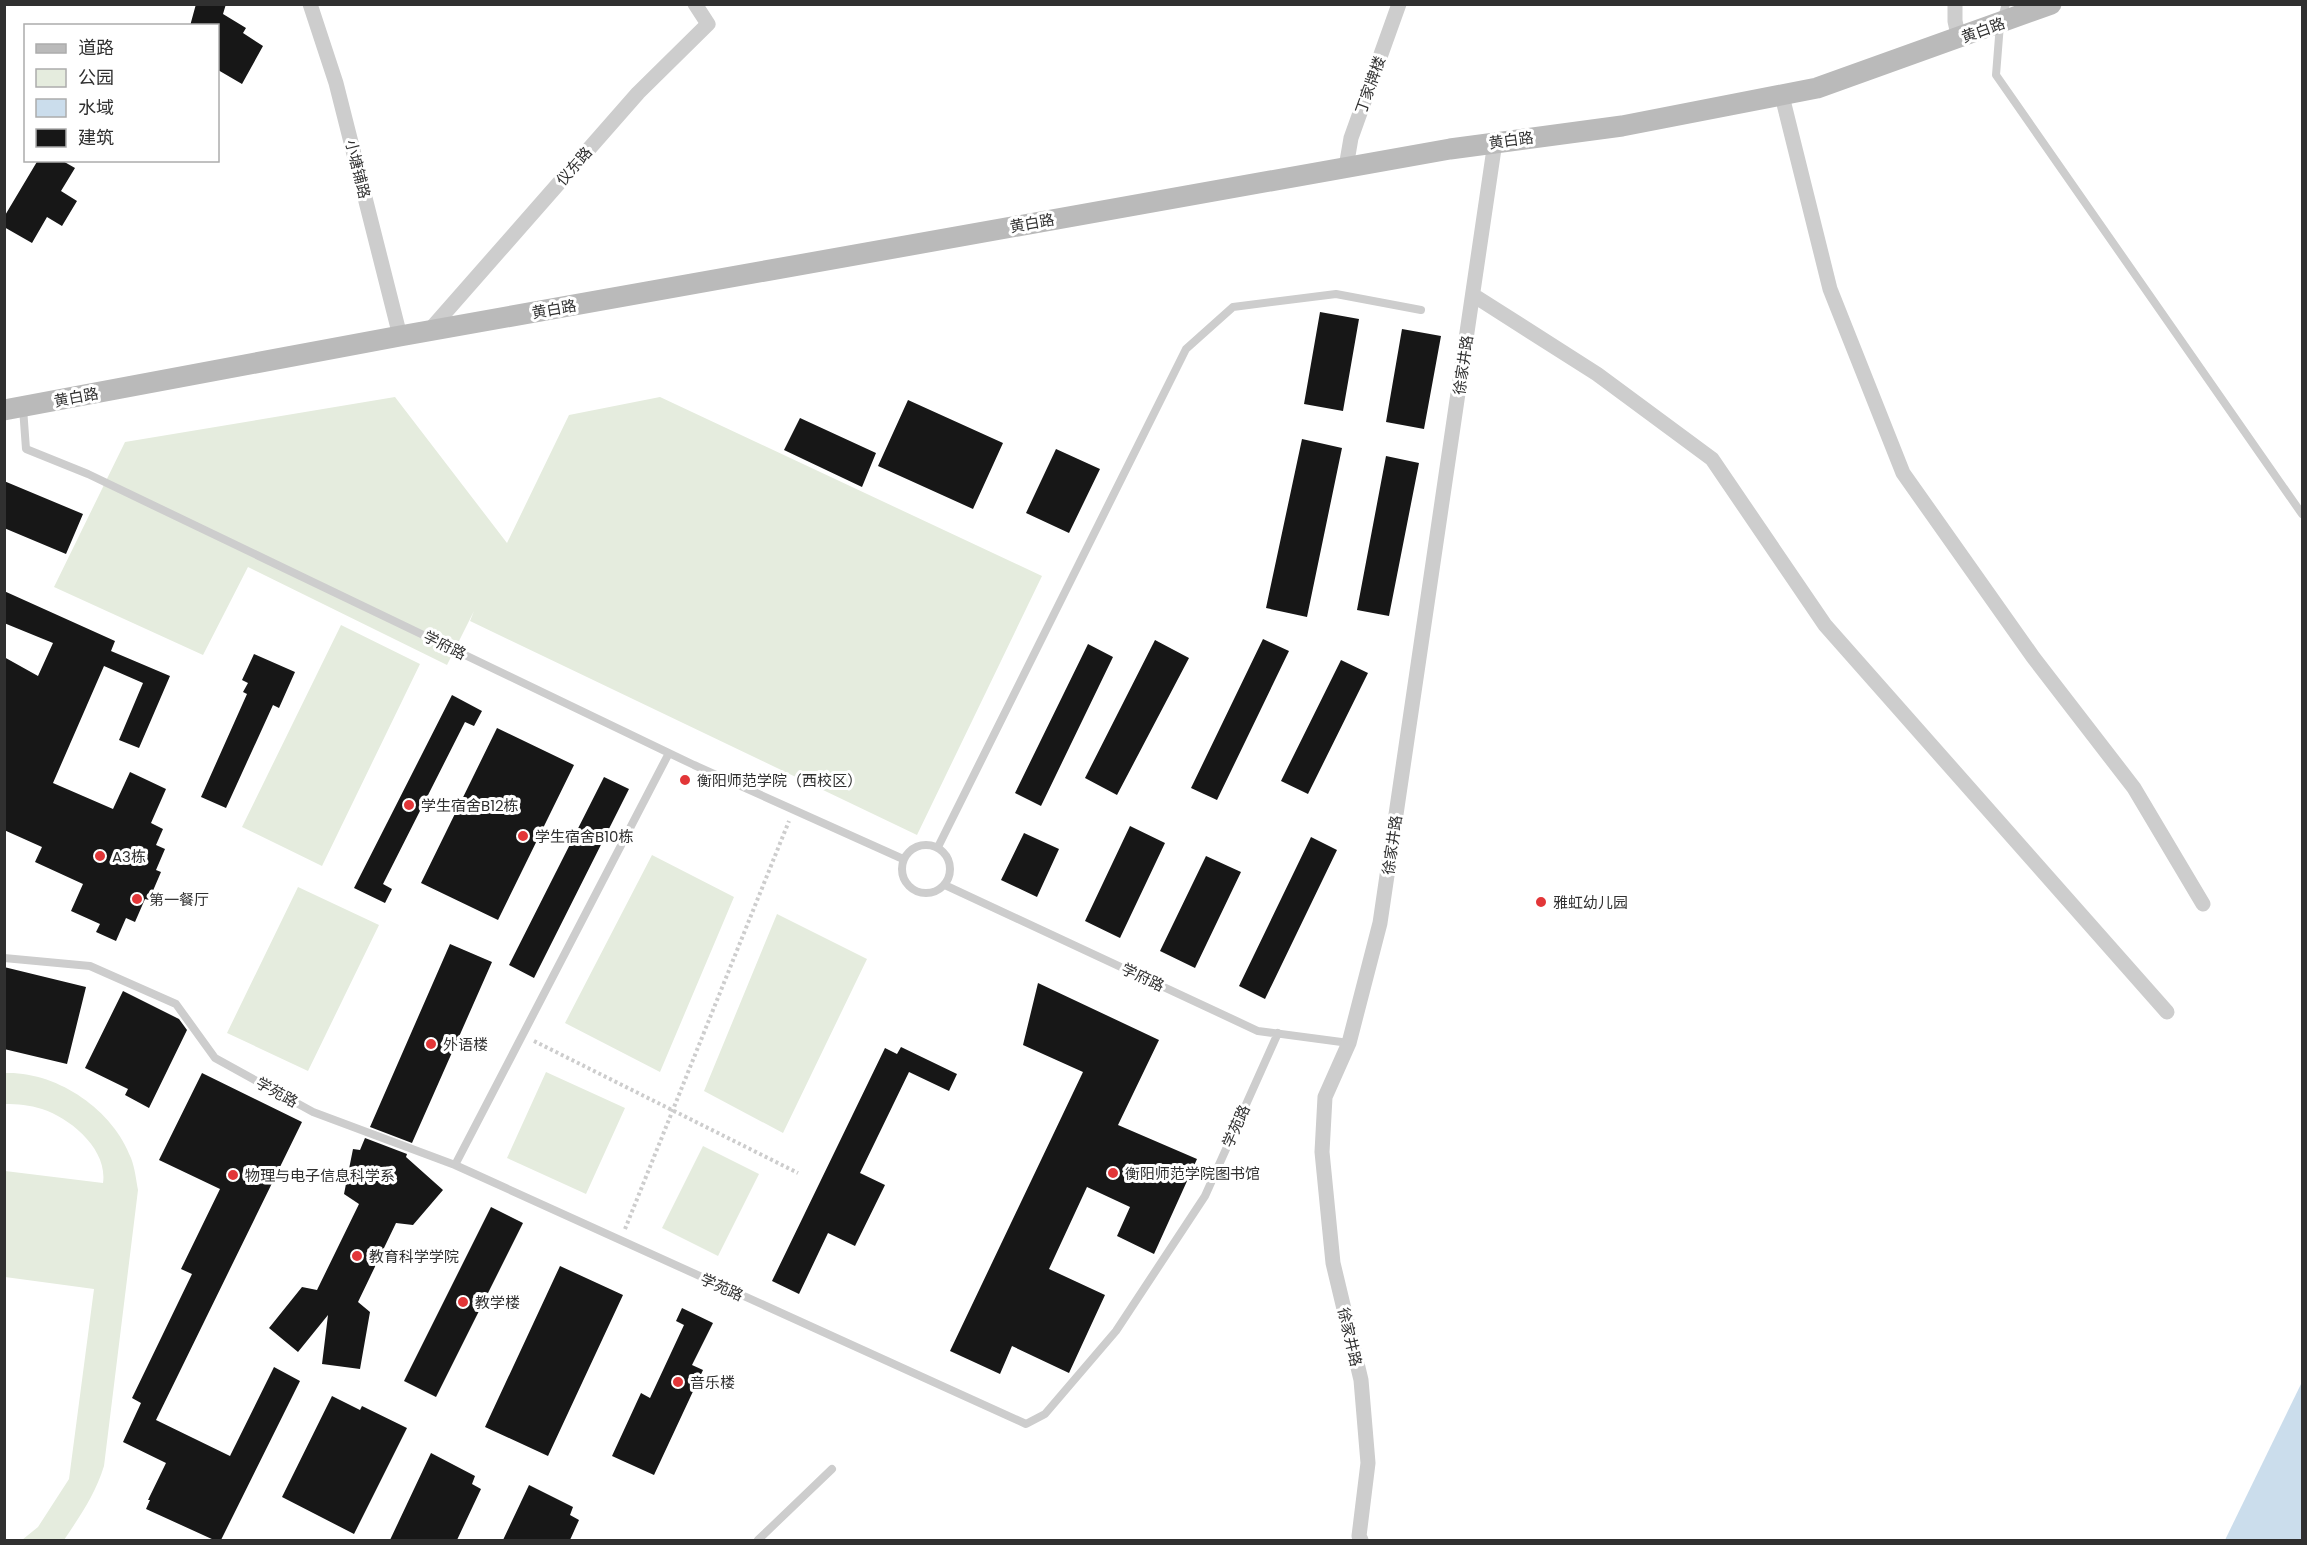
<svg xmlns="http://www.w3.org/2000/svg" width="2307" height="1545" font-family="Poppins,'Noto Sans SC',sans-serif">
<rect width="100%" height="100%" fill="#fff"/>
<path fill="#e5ecde" d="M395 397 507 543 569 415 660 397 1042 576 917 835 470 621 474 611 447 665 248 567 203 655 54 587 125 442Z
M341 625 420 664 322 866 242 827Z
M652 855 734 897 660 1072 565 1023Z
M298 887 379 925 308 1071 227 1033Z
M777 914 867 959 783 1133 704 1091Z
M546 1072 625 1108 586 1194 507 1158Z
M5 1073C56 1071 113 1109 131 1158 135 1169 136 1179 138 1190L104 1466C95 1495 80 1516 64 1540H22L38 1527 69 1479 94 1289 5 1277V1171L103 1183C108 1149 70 1118 42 1109 30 1105 17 1104 5 1104Z
M703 1146 759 1174 718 1256 662 1228Z"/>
<path fill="#cbddec" d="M2302 1382V1540H2225Z"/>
<path fill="#171717" d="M196 4H226L223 14 246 28 243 33 263 46 242 84 218 70V26H190Z
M38 160H61L75 168 61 191 77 201 62 226 47 217 32 243 4 227V217Z
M1320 312 1359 319 1343 411 1304 404Z
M1402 329 1441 336 1424 429 1386 422Z
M908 400 1003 443 973 509 878 466Z
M800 418 876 453 862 487 784 450Z
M1302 439 1342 448 1307 617 1266 608Z
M1056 449 1100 469 1069 533 1026 513Z
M1386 456 1419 463 1389 616 1357 610Z
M4 481 83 514 66 554 4 528Z
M4 591 115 641 111 651 170 676 139 748 119 740 143 683 104 666 53 783 113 809 130 772 166 789 151 823 163 829 156 845 165 849 156 870 161 872 149 900 145 899 135 922 126 918 116 941 96 932 100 924 71 911 83 884 35 862 42 847 4 830V657L38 676 53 643 4 623Z
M1263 639 1289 651 1217 800 1191 788Z
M1155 640 1189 658 1117 795 1085 778Z
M1088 644 1113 657 1041 806 1015 793Z
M254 654 295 672 279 708 273 705 226 808 201 797 247 694 243 692 248 683 242 680Z
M1341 660 1368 673 1308 794 1281 781Z
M452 695 482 711 474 726 465 722 383 884 392 889 385 903 354 888Z
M497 728 574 765 498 920 421 883Z
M604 777 629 789 534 978 509 965Z
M1130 826 1165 843 1120 938 1085 921Z
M1024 833 1059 849 1037 897 1001 880Z
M1311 837 1337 850 1265 999 1239 986Z
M1206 856 1241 872 1195 968 1160 951Z
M450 944 492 962 412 1143 370 1127Z
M4 967 86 987 67 1064 4 1049Z
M1038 983 1159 1040 1118 1125 1197 1159 1154 1254 1117 1236 1130 1207 1087 1187 1049 1269 1105 1295 1069 1373 1012 1346 1000 1374 950 1351 1083 1072 1023 1045Z
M123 991 179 1019 187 1030 149 1108 125 1095 128 1089 85 1068Z
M901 1047 957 1074 949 1091 909 1072 860 1173 885 1185 855 1246 828 1233 799 1294 772 1281 885 1048 897 1054Z
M202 1073 302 1122 156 1420 230 1456 274 1367 300 1381 221 1540H214L146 1509 150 1500H148L166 1463 123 1442 141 1403 132 1398 192 1274 181 1269 220 1189 159 1160Z
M365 1138 407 1154 406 1157 443 1190 413 1225 396 1223 358 1302 370 1312 360 1369 322 1364 328 1315 298 1352 269 1328 302 1287 317 1290 359 1204 344 1194 353 1149 360 1150Z
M491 1207 523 1223 436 1397 404 1381Z
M560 1266 623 1295 548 1456 485 1427Z
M682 1308 713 1323 692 1365 703 1370 654 1475 612 1456 641 1393 650 1398 684 1325 676 1321Z
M332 1396 360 1410 362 1406 407 1428 354 1534 282 1497Z
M431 1453 475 1476 472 1484 481 1489 457 1540H390Z
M529 1485 573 1507 570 1515 579 1520 570 1540H503Z"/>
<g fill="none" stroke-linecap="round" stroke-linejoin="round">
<path stroke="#cdcdcd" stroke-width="4" stroke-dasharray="3 3" stroke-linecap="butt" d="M534 1041 798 1173
M625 1229 789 821"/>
<path stroke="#cdcdcd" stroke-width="8" d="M2006 4 2000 24 1996 75 2302 514
M23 408 26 449 88 474 694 765 903 859
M902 869a24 24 0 1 1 48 0a24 24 0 1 1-48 0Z
M938 847 1186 349 1233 307 1336 294 1421 310
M945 885 1258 1031 1349 1043
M4 958 90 966 176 1004 215 1058 313 1112 455 1165 1026 1424 1045 1414 1116 1331 1205 1196 1278 1033
M455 1165 669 753
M758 1540 832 1469"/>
<path stroke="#cdcdcd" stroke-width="15" d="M310 4 336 83 400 336
M1955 4V21L1959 39
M1782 96 1830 289 1903 473 2033 657 2134 788 2203 904
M1346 167 1351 138 1399 4
M1473 295 1597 374 1712 459 1825 625 2167 1012
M429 331 638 93 708 24 695 4
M1361 1540 1359 1536 1368 1463 1361 1380 1333 1263 1322 1152 1325 1097 1349 1043 1380 923 1495 142"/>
<path stroke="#bababa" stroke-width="21" d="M4 410 400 336 1450 149 1622 126 1817 88 2051 4"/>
</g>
<g fill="#e23638" stroke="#fff" stroke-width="2">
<circle cx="685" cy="780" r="6"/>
<circle cx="409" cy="805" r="6"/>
<circle cx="523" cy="836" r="6"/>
<circle cx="100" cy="856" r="6"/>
<circle cx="137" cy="899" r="6"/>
<circle cx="1541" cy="902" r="6"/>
<circle cx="431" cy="1044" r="6"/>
<circle cx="1113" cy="1173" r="6"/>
<circle cx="233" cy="1175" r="6"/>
<circle cx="357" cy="1256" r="6"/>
<circle cx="463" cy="1302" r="6"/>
<circle cx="678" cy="1382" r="6"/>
</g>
<g text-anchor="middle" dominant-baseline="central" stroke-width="6" stroke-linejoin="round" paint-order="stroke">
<g font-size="15" fill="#303030" stroke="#fff">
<text transform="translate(1983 30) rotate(-20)">黄白路</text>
<text transform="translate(1370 85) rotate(-70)">丁家牌楼</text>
<text transform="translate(1511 140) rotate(-8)">黄白路</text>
<text transform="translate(574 166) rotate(-49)">仪东路</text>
<text transform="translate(358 169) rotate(76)">小塘铺路</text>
<text transform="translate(1032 223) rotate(-10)">黄白路</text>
<text transform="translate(554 309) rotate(-10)">黄白路</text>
<text transform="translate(1463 365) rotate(-82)">徐家井路</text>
<text transform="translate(76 397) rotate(-11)">黄白路</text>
<text transform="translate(445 645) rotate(26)">学府路</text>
<text transform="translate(1392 845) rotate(-82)">徐家井路</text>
<text transform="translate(1143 977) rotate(25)">学府路</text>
<text transform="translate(277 1092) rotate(29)">学苑路</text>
<text transform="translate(1236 1126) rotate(-66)">学苑路</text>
<text transform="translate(722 1287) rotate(24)">学苑路</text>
<text transform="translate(1350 1337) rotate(77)">徐家井路</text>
</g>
<g font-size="15" fill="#303030" stroke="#fff" text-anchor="start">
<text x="697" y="780">衡阳师范学院（西校区）</text>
<text x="421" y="805">学生宿舍B12栋</text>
<text x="535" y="836">学生宿舍B10栋</text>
<text x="112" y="856">A3栋</text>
<text x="149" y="899">第一餐厅</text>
<text x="1553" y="902">雅虹幼儿园</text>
<text x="443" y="1044">外语楼</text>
<text x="1125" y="1173">衡阳师范学院图书馆</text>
<text x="245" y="1175">物理与电子信息科学系</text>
<text x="369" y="1256">教育科学学院</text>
<text x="475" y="1302">教学楼</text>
<text x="690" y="1382">音乐楼</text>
</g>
</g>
<rect width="2307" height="1545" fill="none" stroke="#303030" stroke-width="12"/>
<rect x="24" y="24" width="195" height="138" fill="#ffffff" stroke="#acacac" stroke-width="1.5"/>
<rect x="36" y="44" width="30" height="9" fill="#bababa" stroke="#acacac" stroke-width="1.5"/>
<text x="78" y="54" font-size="18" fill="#303030">道路</text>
<rect x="36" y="69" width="30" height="18" fill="#e5ecde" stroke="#acacac" stroke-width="1.5"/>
<text x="78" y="84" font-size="18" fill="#303030">公园</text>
<rect x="36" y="99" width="30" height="18" fill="#cbddec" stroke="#acacac" stroke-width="1.5"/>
<text x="78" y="114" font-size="18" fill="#303030">水域</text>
<rect x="36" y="129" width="30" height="18" fill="#171717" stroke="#acacac" stroke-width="1.5"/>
<text x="78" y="144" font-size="18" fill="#303030">建筑</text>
</svg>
